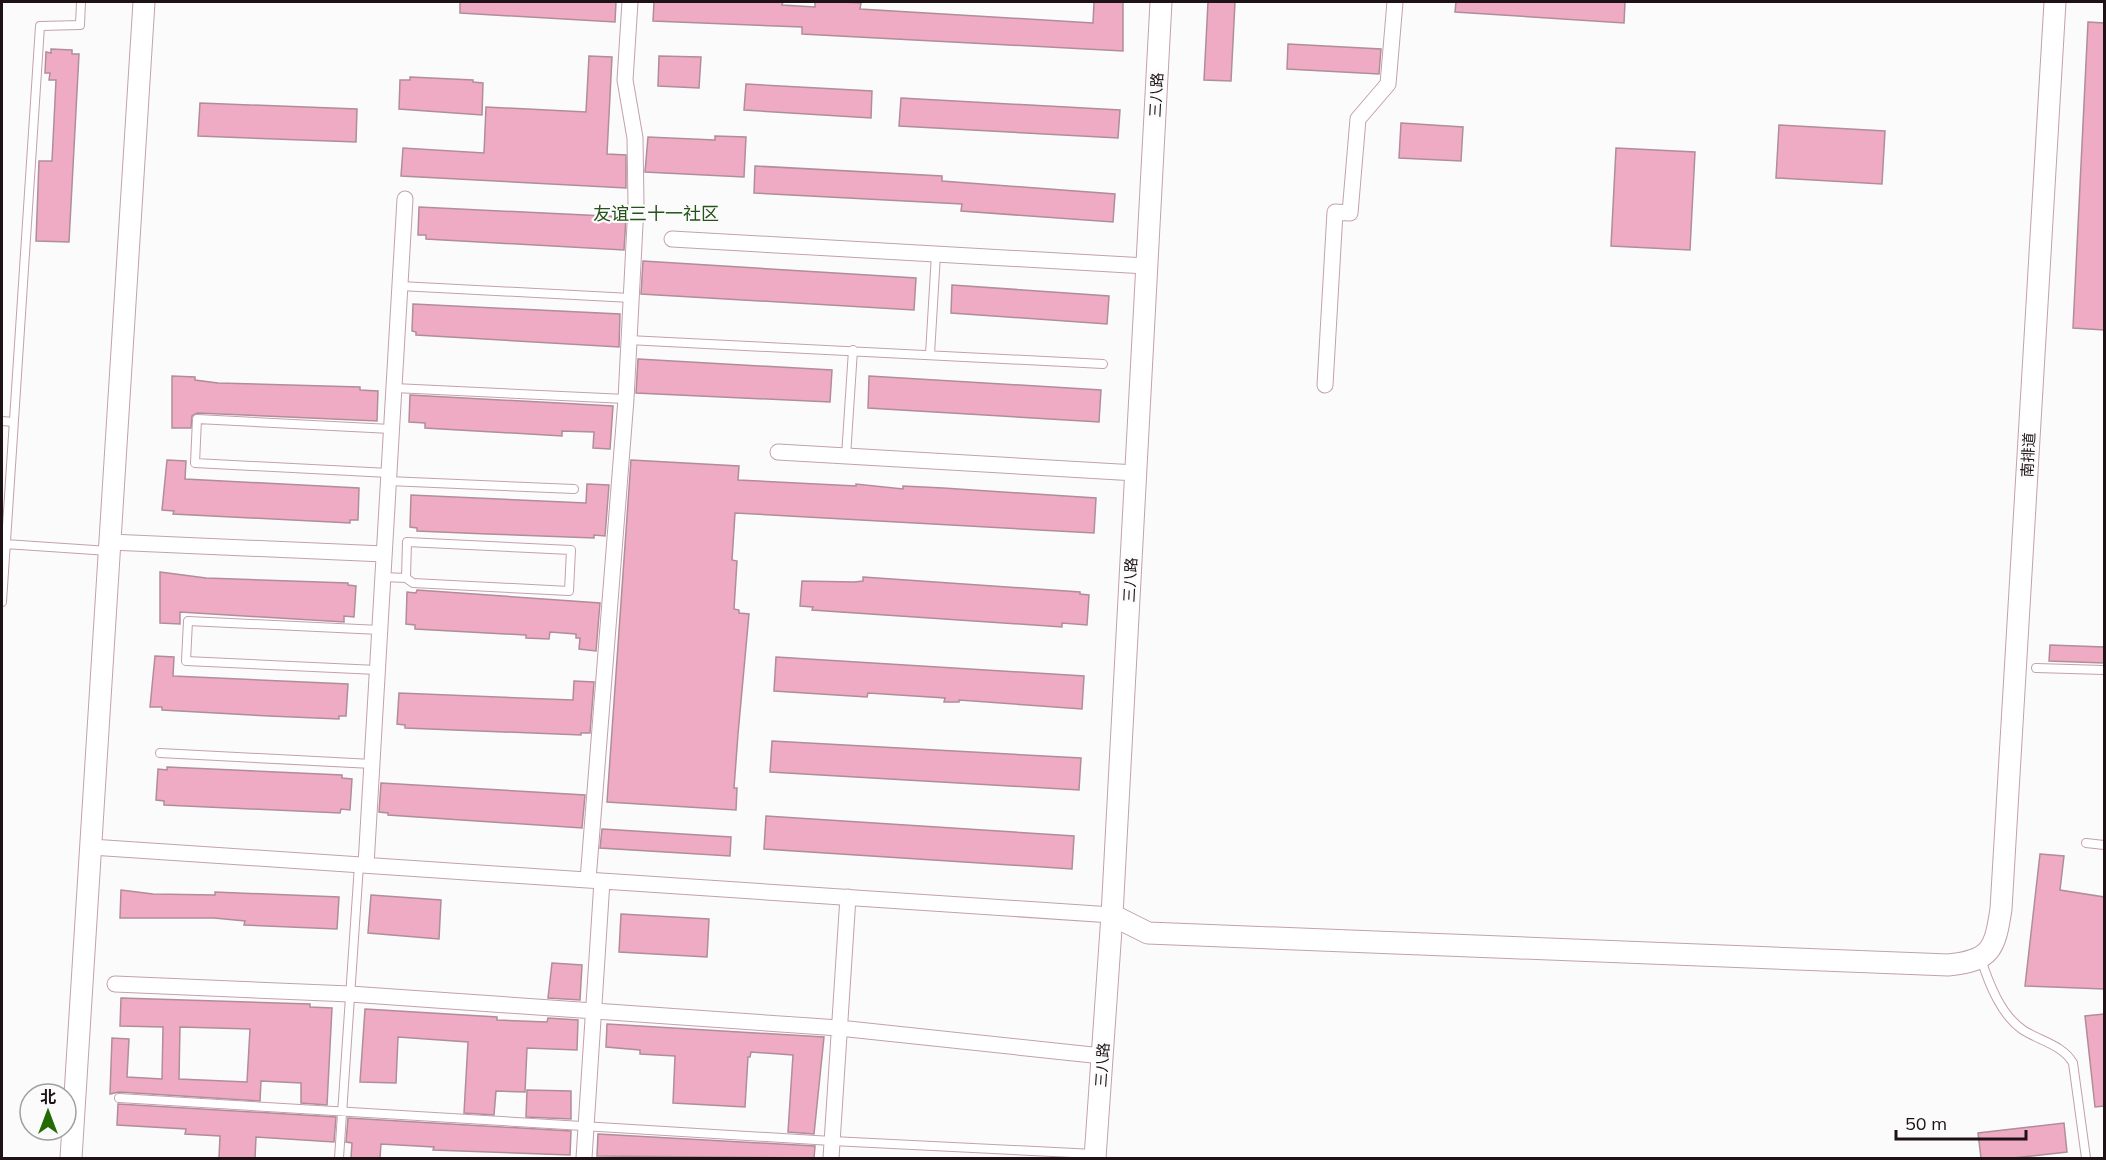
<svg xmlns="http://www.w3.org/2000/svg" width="2106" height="1160" font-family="Mulish,'Noto Sans SC',sans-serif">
<rect width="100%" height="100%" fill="#fbfbfb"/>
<path fill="#f0abc4" stroke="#b08d99" stroke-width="1.5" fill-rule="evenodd" d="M460 2H616L615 22 460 13Z
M654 2H783L782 5 815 7V2H842L861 3 860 9 1093 23 1094 2H1123V51L802 34V27L653 21Z
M1208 2H1235L1231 81 1204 80Z
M1456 2H1625L1624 23 1455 12Z
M2088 22 2104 23V330L2073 328Z
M1288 44 1381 49 1379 74 1287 69Z
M51 49 72 50V54H79L69 242 36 241 39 161H52L56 80H49L50 73H45L46 52 51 53Z
M589 56 612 57 607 154 626 155V188L401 176 403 148 484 153 486 107 586 112Z
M659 56 701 57 699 88 658 86Z
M410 77 473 80V82L483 83 482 115 399 109 400 80H410Z
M746 84 872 91 871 118 744 110Z
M901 98 1120 110 1118 138 899 126Z
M200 103 357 109 356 142 198 136Z
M1401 123 1463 127 1461 161 1399 158Z
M1779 125 1885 131 1882 184 1776 178Z
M715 136 746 137 744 177 645 172 648 137 715 140Z
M1616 148 1695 152 1690 250 1611 246Z
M755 166 942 176V181L1115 194 1113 222 961 211 962 204 754 193Z
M419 207 626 217 624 250 426 239V235H418Z
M643 261 916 278 914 310 641 294Z
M952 285 1109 296 1107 324 951 313Z
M413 304 620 314 619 347 416 335V332L412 331Z
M638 359 832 370 830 402 636 393Z
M172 376 195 377V380L218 383 360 387V390L378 391 377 421 197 413 192 416 191 428H172Z
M869 376 1101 390 1099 422 868 408Z
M410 395 613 406 610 449 593 448 594 432 562 431V436L425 428V423L409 422Z
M167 460 186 461 185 479 359 488 358 520H350V523L173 514 174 511 162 510Z
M631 460 739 466 738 480 856 486V484L903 489V486L943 488 1096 498 1094 533 735 513 732 560 737 561 734 609 739 610V613L749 614 738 734 734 788H737L736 810 607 802Z
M587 484 609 485 605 536 594 535V538L487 534 417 531V528L410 527 411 495 586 503Z
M160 572 206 578 348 583V585L356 586 354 617 344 616V622L180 612V624L160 623Z
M863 577 1080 592V594L1089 595 1087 625 1062 623V627L812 610 813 607 800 606 802 581 854 582 863 581Z
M417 590 600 603 596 651 579 649 580 638H576V634L550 632 549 639 526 638V635L415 629V625L406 624 407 592 416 593Z
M2050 645 2104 647V663L2049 661Z
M155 656 174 657 173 676 348 684 346 716H339V719L269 716 162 710V707H150Z
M776 657 1084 676 1082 709 959 700V702H944L945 698 868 693 867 697 774 691Z
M574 681 594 682 590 733H581V735L405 728V725L397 724 399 693 573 700Z
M772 741 1081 758 1079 790 770 772Z
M167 767 342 775V778L352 779 350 810 341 809 340 813 164 805V801L156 800 158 769 167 770Z
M381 783 585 795 582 828 388 815V813L379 812Z
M766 816 1074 836 1072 869 764 849Z
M602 829 731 837 730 856 600 848Z
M2040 854 2064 856 2060 890 2104 897V989L2025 986Z
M121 890 153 894 215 895V892L339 897 337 929 244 925 245 921 214 918H120Z
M371 895 441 900 439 939 368 933Z
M621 914 709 919 707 957 619 952Z
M552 963 582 965 580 1000 548 998Z
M121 998 310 1004V1007L332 1008 327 1105 301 1103V1083L261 1081 260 1101 119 1092 110 1094 112 1038 129 1039 127 1077 162 1079 163 1027 120 1026ZM180 1027 250 1029 247 1082 179 1079Z
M365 1009 497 1017V1020L547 1022 548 1018 578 1020 577 1050 527 1048 525 1092 496 1091 494 1115 464 1113 468 1042 398 1037 396 1083 360 1082Z
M2104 1014V1106L2095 1107 2085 1016Z
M607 1024 824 1037 814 1134 788 1132 793 1055 751 1052 750 1057H748L745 1107 673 1103 675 1056 640 1054V1050L606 1047Z
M527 1090 571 1091V1119L526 1117Z
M118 1104 336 1117 334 1142 256 1137 255 1158H219L220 1136 185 1134 186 1129 117 1125Z
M348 1118 571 1131 570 1155 433 1150 434 1147 381 1144 380 1158H351L352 1143 346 1142Z
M2064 1123 2067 1152 2013 1158H1981L1978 1133Z
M598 1134 815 1146 814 1158 597 1156Z"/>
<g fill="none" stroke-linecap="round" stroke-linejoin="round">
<g stroke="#c4a0ad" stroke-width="10">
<path id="lane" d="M400 286 631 298
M628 340 1103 364
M930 354 936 254
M394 388 626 399
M2 421 13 422
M846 456 853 350
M389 473 195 463 197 419 391 429
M388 481 574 489
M5 544 109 551
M383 577 406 578 413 583 569 591 571 550 407 542 406 578
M2 602 40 26 80 25 81 2
M2036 668 2104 670
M377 670 186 661 188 621 380 630
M160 753 372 764
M2086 843 2104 845
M1981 959C1989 984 2001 1015 2023 1030 2040 1041 2063 1045 2073 1063L2086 1158
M119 1098 832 1141 1094 1154
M339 1158 359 865"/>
</g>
<g stroke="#c4a0ad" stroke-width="17">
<path id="street" d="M672 239 1146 266
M1325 385 1335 212 1350 213 1358 119 1388 84 1395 2
M778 452 1136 473
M110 542 384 554
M91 847 1112 915
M366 865 405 199
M588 880 626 399 636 205 635 138 625 80 630 2
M115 984 350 994 839 1028 1102 1056
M584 1158 602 881
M831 1158 848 897"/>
</g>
<g stroke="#c4a0ad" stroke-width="23">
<path id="secondary" d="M1112 915 1148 933 1948 965C1991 961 1995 949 2001 909L2055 2
M71 1158 144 2
M1095 1158 1112 915 1161 2"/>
</g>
<use href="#lane" stroke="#fff" stroke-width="8"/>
<use href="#street" stroke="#fff" stroke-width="15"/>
<use href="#secondary" stroke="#fff" stroke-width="21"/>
</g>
<g text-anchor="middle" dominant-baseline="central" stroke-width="4.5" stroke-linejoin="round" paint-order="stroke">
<g font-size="15" fill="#1f1217" stroke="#fbfbfb">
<text transform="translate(1156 95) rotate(-87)">三八路</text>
<text transform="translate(2028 455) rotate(-87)">南排道</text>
<text transform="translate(1130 580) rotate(-87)">三八路</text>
<text transform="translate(1102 1065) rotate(-86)">三八路</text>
</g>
<g font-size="18" fill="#255219" stroke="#fbfbfb">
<text x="656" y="213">友谊三十一社区</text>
</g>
</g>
<rect width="2106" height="1160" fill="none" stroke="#1f1217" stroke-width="6"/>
<g transform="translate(48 1112)"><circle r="28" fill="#fbfbfb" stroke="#a39ea0" stroke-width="1.5"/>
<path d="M0-4.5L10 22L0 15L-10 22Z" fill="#236a05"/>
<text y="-9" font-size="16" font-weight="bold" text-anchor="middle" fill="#1f1217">北</text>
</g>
<path d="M1896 1130v9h130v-9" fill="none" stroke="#1f1217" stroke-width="3"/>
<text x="1905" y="1130" font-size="18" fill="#1f1217" stroke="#fbfbfb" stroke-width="4.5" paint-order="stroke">50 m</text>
</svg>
